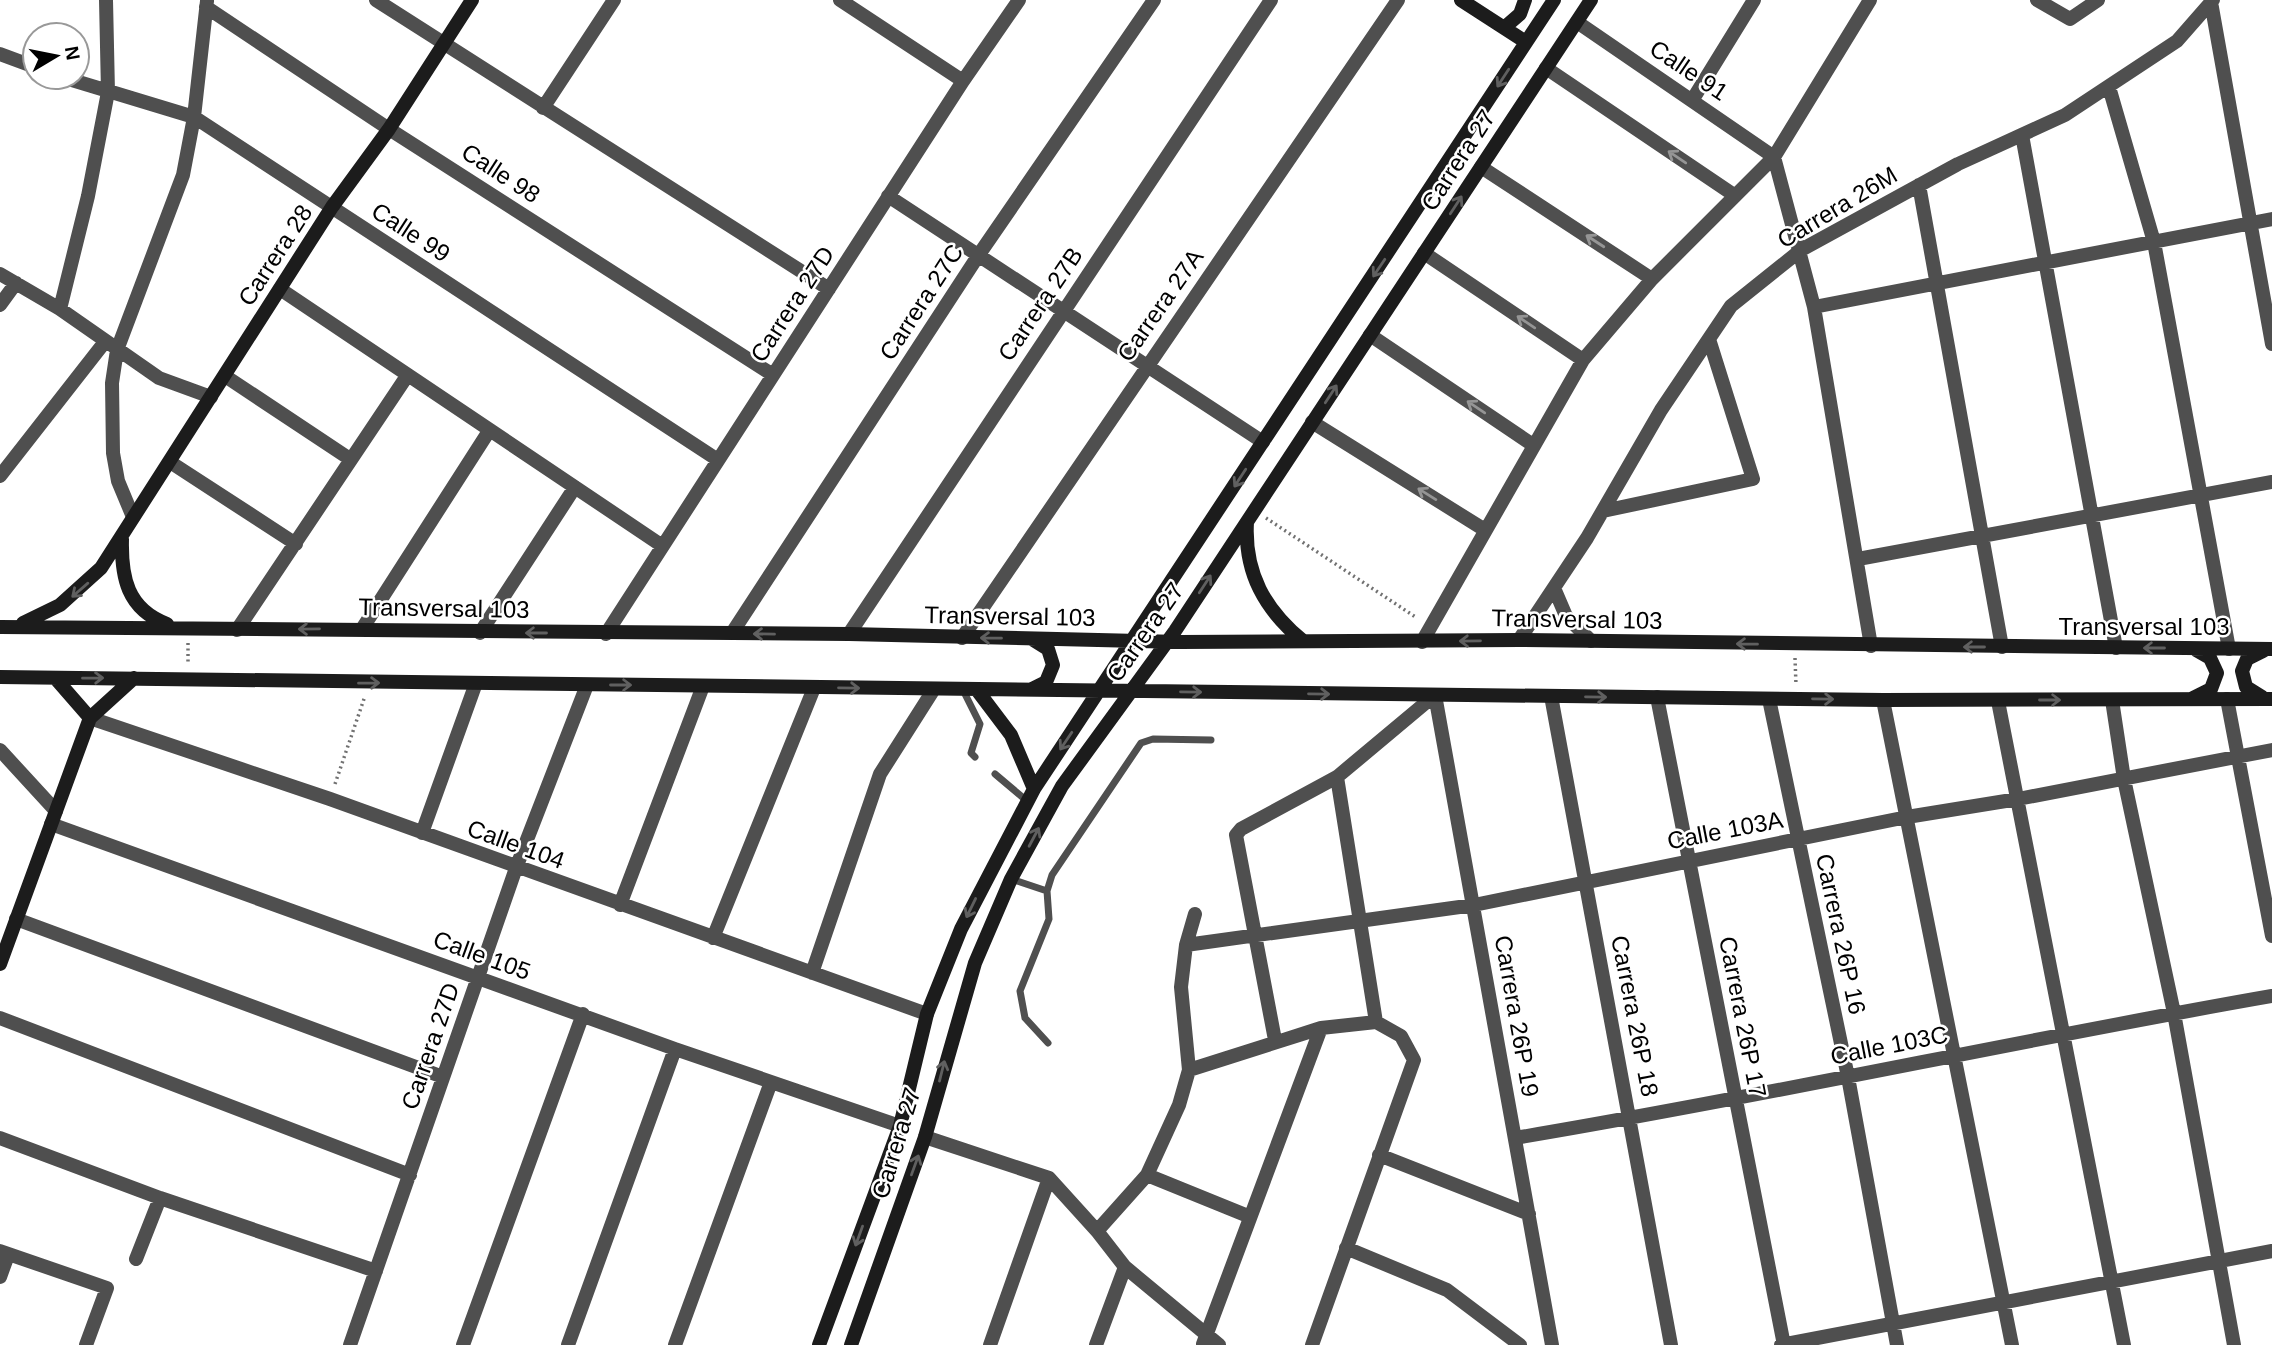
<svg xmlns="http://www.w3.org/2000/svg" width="2272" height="1345" font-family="Helvetica,sans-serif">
<rect width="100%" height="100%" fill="#fff"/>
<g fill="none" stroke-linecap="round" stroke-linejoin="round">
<path stroke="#717171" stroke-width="3.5" stroke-dasharray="2 3.5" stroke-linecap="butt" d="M1266 518 1417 618
M188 643V664
M1795 658 1796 685
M335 784 365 696"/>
<path stroke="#4f4f4f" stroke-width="7" d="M963 690 980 724 971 753 975 757
M995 774 1027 801
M1011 879 1047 891 1052 875 1141 743 1153 739 1211 740
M1047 891 1049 919 1020 991 1025 1018 1048 1043"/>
<path stroke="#4f4f4f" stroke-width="14" d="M376 0 829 289
M840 0 963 81
M2037 0 2070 19 2098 0
M2211 2 2272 344
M206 7 389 129 773 375
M1577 22 1774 157
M0 54 35 67
M1546 68 1734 195
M62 77 194 117 718 460
M2109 87 2154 242 2229 649
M1693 99 1754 0
M543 108 614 0
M2022 135 2116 648
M1774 157 1814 307 1871 646
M1481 167 1652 279
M1919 185 2002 647
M888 196 1263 442
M1424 253 1583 360
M0 274 60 309 159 378 211 397
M280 289 661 545
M0 305 16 283
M1814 307 2272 219
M60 309 88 196 108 92 106 0
M1370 335 1533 445
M225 376 350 459
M1312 422 1485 530
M170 462 296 544
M0 476 104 343
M1603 511 1753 479 1709 339
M133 517 118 481 113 453 112 383 117 350 183 175 194 117 207 1
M1858 559 2272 482
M1554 588 1566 616 1591 641
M362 629 489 431
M237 630 407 376
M480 633 575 487
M732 633 978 256 1154 0
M606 634 963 81 1019 0
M849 634 1271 0
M962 638 1398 0
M1519 640 1587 538 1661 410 1731 306 1801 250 1958 164 2065 115 2177 41 2213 0
M1422 642 1583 360 1652 279 1774 157 1870 0
M1551 696 1671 1345
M1657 697 1784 1345
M1769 699 1848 1077 1897 1345
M2227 699 2272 936
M1883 700 2012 1345
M2112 700 2124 779 2174 1013 2234 1345
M1998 701 2124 1345
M90 718 330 799 927 1014
M0 750 56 811
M1337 777 1376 1022
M51 824 675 1049 900 1126
M422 833 476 683
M620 905 703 686
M16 919 443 1077
M713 938 814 688
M1186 945 1474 905 1907 817 2018 799 2272 750
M812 973 880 774 934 689
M0 1018 410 1175
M1275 1040 1236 835 1241 829 1337 777 1435 695 1552 1345
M1189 1070 1321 1028 1376 1022
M925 1137 1049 1178 1097 1231 1125 1267 1219 1345
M0 1138 160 1198 376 1271
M1515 1138C1768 1096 2019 1040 2272 996
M1379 1155 1529 1214
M1147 1175 1248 1216
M1097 1231 1147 1175 1179 1105 1189 1070 1181 987 1186 945 1195 914
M1346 1248 1447 1290 1520 1345
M0 1251 107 1288 86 1345
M136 1259 160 1198
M0 1277 8 1255
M1203 1344 1321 1028
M350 1345 516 868 587 685
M463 1345 583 1014
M568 1345 675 1049
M675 1345 771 1082
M990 1345 1049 1178
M1096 1345 1125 1267
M1312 1345 1414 1060 1401 1036 1376 1022
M1781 1345 2272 1251"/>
<path stroke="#1c1c1c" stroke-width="14" d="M1461 0 1526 42
M1505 27 1520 14 1525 0
M1247 522C1244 573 1265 610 1303 641
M122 539C121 577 127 609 167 624
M23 623 60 605 101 568 332 207 389 129 472 0
M0 627 849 634 1180 642 1519 640 2272 649
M0 677 1883 700 2272 699
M56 679 90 718
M1032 689 1046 682 1053 665 1048 649 1032 639
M977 690 1011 735 1034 789
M2262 697 2246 687 2242 671 2247 659 2263 651
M2193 698 2211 689 2217 673 2210 658 2196 650
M0 964 90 718 134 678
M819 1345 900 1126 927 1014 961 929 1034 789 1554 0
M851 1345 925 1137 975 963 1011 879 1062 786 1175 631 1591 0"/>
</g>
<defs><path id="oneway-shaft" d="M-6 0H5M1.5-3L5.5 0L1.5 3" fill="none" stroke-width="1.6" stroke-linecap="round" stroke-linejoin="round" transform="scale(1.75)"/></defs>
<g stroke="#606060">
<use href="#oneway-shaft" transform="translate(1503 78) rotate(123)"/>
<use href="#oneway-shaft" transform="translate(1456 205) rotate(-57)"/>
<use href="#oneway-shaft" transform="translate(1379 268) rotate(124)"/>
<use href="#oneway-shaft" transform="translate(1331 394) rotate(-57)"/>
<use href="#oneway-shaft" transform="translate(1240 478) rotate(123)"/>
<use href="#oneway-shaft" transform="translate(1205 584) rotate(-57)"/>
<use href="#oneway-shaft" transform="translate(80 590) rotate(139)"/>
<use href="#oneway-shaft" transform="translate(309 629) rotate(179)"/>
<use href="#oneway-shaft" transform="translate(536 633) rotate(-180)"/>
<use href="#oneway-shaft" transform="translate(764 634) rotate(-179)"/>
<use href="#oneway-shaft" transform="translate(991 638) rotate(-179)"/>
<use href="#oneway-shaft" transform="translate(1470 641) rotate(179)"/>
<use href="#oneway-shaft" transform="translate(1747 644) rotate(-179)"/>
<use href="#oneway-shaft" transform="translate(1974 647) rotate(-180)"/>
<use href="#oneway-shaft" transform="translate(2154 648) rotate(180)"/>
<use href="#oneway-shaft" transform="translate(93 678) rotate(-1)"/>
<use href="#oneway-shaft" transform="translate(369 683) rotate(-1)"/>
<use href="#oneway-shaft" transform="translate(621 685)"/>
<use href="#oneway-shaft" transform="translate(849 688) rotate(1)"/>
<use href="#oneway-shaft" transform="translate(1191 692) rotate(1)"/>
<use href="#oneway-shaft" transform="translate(1319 694) rotate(1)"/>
<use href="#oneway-shaft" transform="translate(1596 697) rotate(1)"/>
<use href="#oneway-shaft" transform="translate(1823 699) rotate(1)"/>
<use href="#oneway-shaft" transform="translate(2050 700)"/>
<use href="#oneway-shaft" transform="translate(1066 741) rotate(124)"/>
<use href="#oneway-shaft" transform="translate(1034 837) rotate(-62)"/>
<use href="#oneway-shaft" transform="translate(971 908) rotate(116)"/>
<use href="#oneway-shaft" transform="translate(942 1071) rotate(-76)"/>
<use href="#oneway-shaft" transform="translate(915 1165) rotate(-70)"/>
<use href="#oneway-shaft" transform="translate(859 1236) rotate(110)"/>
</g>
<g stroke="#959595">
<use href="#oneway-shaft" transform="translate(1677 157) rotate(-146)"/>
<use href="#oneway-shaft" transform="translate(1595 241) rotate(-147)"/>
<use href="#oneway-shaft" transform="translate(1526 322) rotate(-146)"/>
<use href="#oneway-shaft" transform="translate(1476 407) rotate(-146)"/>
<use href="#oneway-shaft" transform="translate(1427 494) rotate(-148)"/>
</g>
<g text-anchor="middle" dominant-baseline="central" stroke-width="5" stroke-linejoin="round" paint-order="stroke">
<g font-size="24" fill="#000" stroke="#fff">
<text transform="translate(1689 70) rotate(34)">Calle 91</text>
<text transform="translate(1458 160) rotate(-57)">Carrera 27</text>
<text transform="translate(501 173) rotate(33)">Calle 98</text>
<text transform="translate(1837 207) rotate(-31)">Carrera 26M</text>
<text transform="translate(411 232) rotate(33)">Calle 99</text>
<text transform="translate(275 255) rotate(-57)">Carrera 28</text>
<text transform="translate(921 302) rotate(-57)">Carrera 27C</text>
<text transform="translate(792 304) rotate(-57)">Carrera 27D</text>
<text transform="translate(1040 304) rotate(-56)">Carrera 27B</text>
<text transform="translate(1160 305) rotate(-55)">Carrera 27A</text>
<text transform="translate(444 608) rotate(1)">Transversal 103</text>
<text transform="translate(1010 616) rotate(1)">Transversal 103</text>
<text transform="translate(1577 619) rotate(1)">Transversal 103</text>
<text x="2144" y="626">Transversal 103</text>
<text transform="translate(1145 632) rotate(-55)">Carrera 27</text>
<text transform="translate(1725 830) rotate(-11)">Calle 103A</text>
<text transform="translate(516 844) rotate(20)">Calle 104</text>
<text transform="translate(1841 934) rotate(78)">Carrera 26P 16</text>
<text transform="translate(482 955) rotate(20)">Calle 105</text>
<text transform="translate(1517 1016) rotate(80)">Carrera 26P 19</text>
<text transform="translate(1635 1016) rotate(79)">Carrera 26P 18</text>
<text transform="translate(1743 1017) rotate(79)">Carrera 26P 17</text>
<text transform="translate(1889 1045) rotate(-11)">Calle 103C</text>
<text transform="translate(430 1046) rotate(-71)">Carrera 27D</text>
<text transform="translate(896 1143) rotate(-73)">Carrera 27</text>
</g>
</g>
<g transform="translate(56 56) rotate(80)"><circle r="33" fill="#ffffff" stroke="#999999" stroke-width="2"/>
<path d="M0-5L12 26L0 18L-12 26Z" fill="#000000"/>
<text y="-10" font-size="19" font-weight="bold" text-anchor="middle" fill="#000000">N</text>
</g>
</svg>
